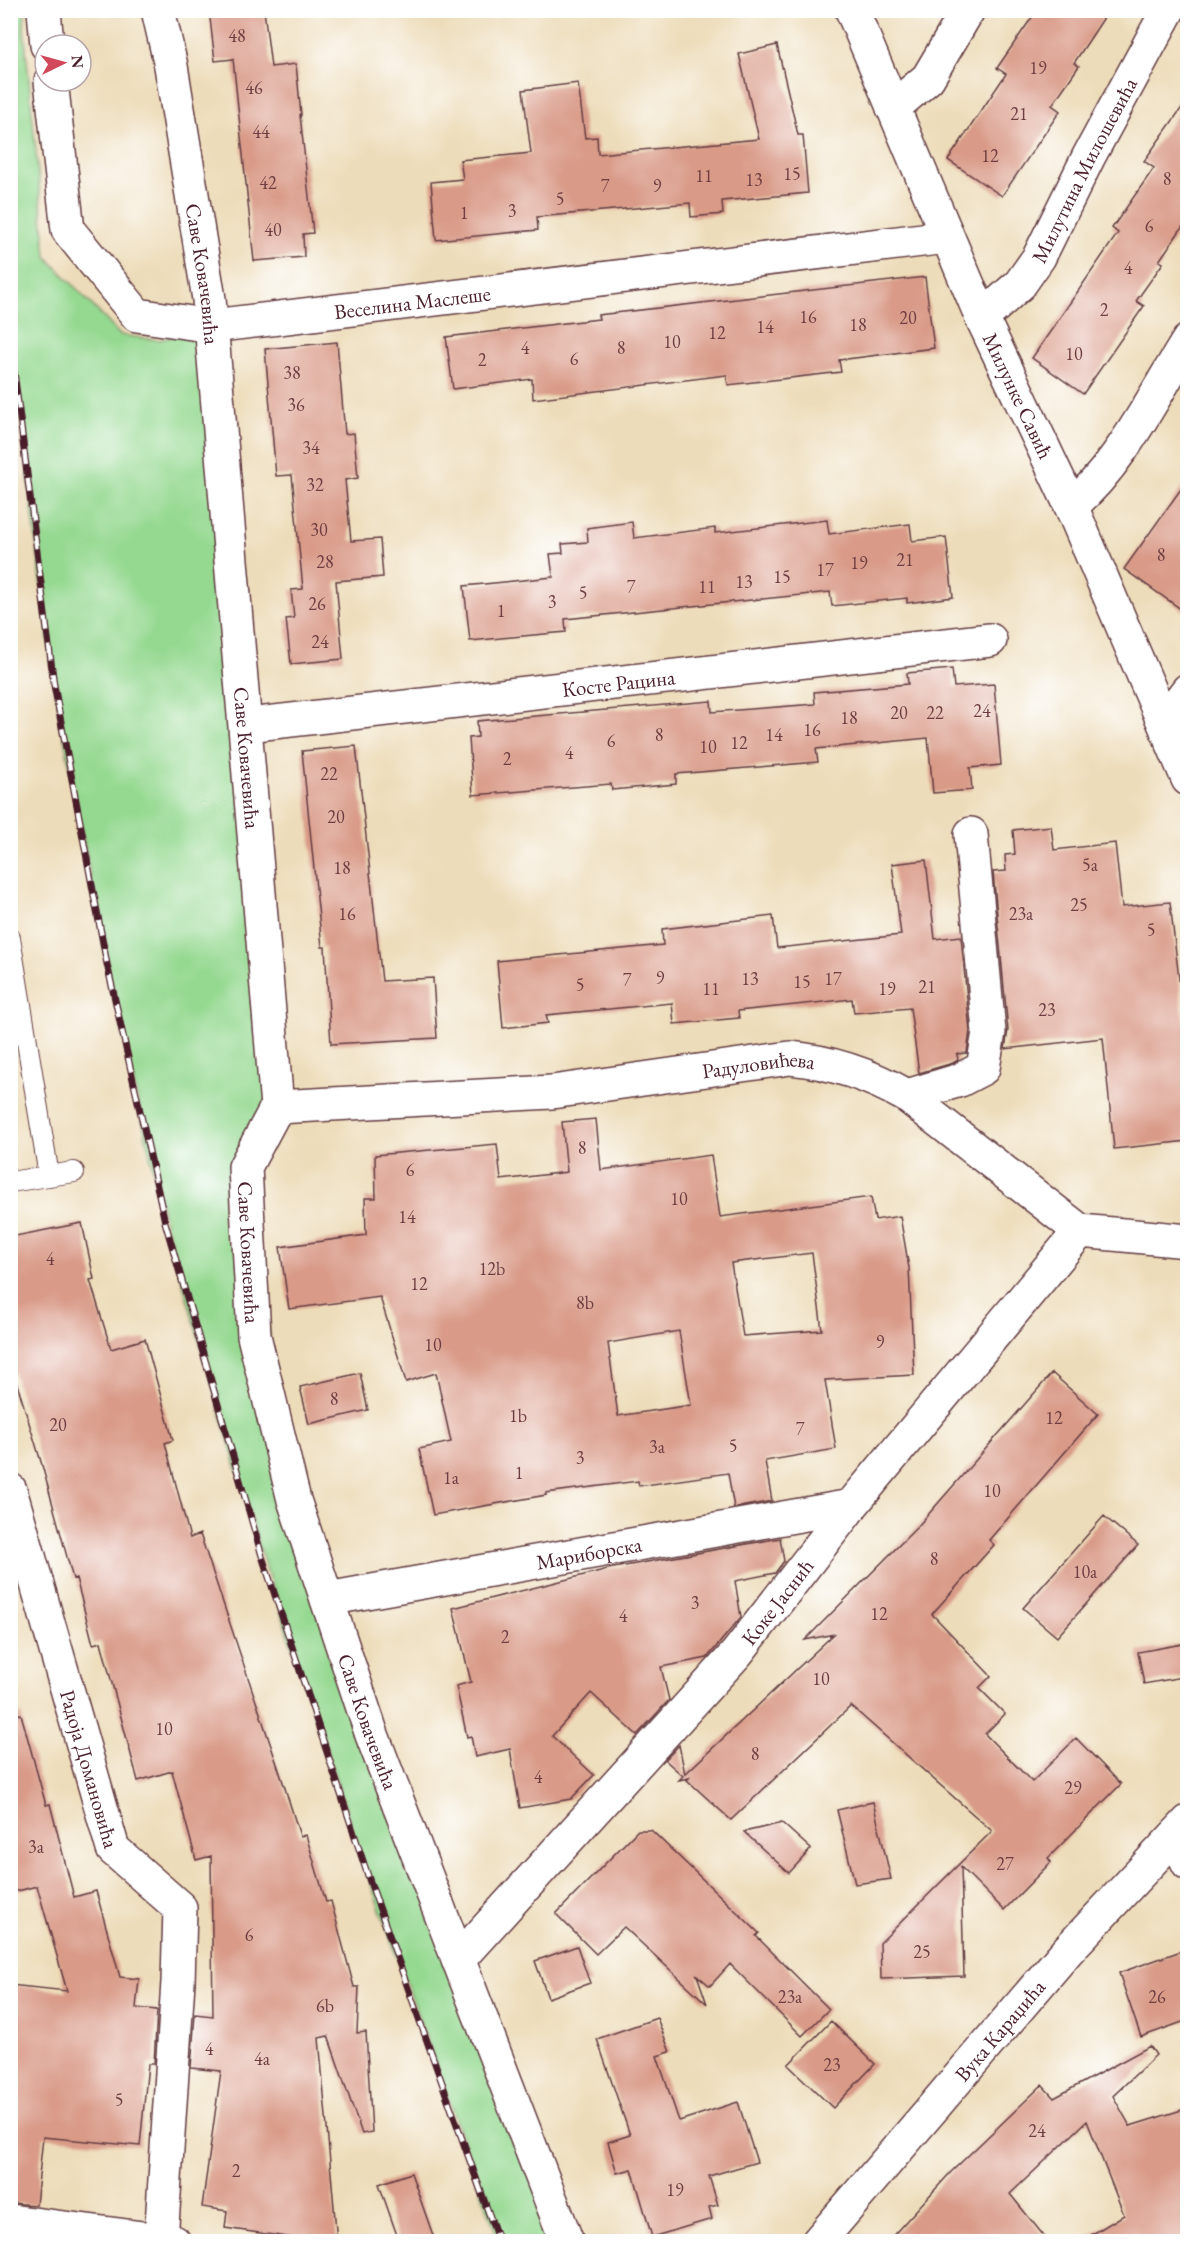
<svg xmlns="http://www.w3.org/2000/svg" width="1198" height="2252" font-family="'EB Garamond',serif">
<rect width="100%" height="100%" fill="#fff"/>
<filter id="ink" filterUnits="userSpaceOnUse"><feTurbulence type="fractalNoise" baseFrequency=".0167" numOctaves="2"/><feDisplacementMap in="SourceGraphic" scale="12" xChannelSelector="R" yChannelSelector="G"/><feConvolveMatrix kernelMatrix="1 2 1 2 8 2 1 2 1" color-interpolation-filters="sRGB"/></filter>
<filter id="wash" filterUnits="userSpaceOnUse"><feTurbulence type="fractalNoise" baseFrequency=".008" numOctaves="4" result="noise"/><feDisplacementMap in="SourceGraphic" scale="24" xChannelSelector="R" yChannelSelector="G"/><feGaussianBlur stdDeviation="1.35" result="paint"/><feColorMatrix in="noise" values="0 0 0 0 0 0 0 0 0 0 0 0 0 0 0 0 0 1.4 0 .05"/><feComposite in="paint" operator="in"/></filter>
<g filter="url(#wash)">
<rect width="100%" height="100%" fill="#eddcb9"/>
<path fill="#95d991" stroke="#707c5e" stroke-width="1.5" d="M10 11H25L24 29 46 256 120 335 159 340 212 326 277 1107 245 1168 294 1500 568 2241H499L369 1879 262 1556 165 1222 107 964 54 685 11 340Z"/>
<g id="blocks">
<path fill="#d99a87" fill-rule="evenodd" d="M209 10H264L271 67 296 64 301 115H300L313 233 303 234 304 257 254 261 233 59 215 61Z
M1037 10H1109L1074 63 1079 66 1052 105 1060 111 1002 196 948 160 1006 74 997 68Z
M777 45 798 135H803L808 193 722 201 723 214 691 217 690 203 537 217 538 230 436 240 431 182 463 179 460 160 531 153 523 90 578 83 585 138 597 137 598 154 759 139 739 54Z
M1188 99V219L1159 261 1163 263 1136 301 1144 306 1083 394 1032 358 1118 233 1112 228 1154 168 1144 161Z
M925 277 934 348 839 360 841 372 728 385 726 375 533 399 532 379 453 389 446 337 599 319 598 315Z
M337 342 345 434 354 433 358 478 345 480 351 541 380 539 383 577 336 581 343 659 291 664 286 619 294 618 291 590 303 589 292 475 276 476 265 349Z
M1188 479V614L1124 569Z
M827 520 829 534 910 524 912 541 946 537 953 597 907 603V598L832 606 830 592 565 619 566 632 470 641 464 586 553 577 550 554 563 553 562 544 588 542 587 528 632 522 634 538 715 528V533Z
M952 669 954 687 994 684 1001 765 970 768 972 790 933 793 928 738 816 749 818 762 676 774V784L612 790 611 784 473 795 469 738 478 737 477 721 711 701 712 712 815 704 814 692 908 684 907 673Z
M356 746 382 981 433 978 437 1038 331 1044 325 947H322L302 751Z
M1051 826 1054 850 1115 843 1122 907 1170 902 1184 1022H1188V1141L1114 1149 1103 1038 1005 1049 1008 1030 993 872 1006 871 1005 855 1015 854 1013 830Z
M926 860 935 939 961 936 970 1031 967 1053 957 1054 958 1060 953 1063 919 1073 910 1008 854 1013 852 999 738 1011 739 1018 674 1024 672 1003 546 1015 548 1023 503 1028 497 961 663 945 662 929 773 916 777 948 901 935 892 864Z
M596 1119 601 1170 711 1155 720 1217 871 1197 875 1220 900 1216 909 1268 914 1375 825 1380 836 1449 765 1461 772 1501 734 1508 728 1473 639 1486 638 1481 546 1493V1495L433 1515 419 1449 451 1442 436 1373 406 1382 380 1297 289 1309 280 1247 366 1235 365 1198H376L375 1155 497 1144 501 1180 567 1172 562 1122ZM812 1253 822 1330 743 1336 731 1263ZM679 1331 691 1405 618 1416 608 1343Z
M82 1223 94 1279 90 1280 111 1349 145 1339 173 1440 165 1443 190 1538 200 1534 284 1785 300 1836 306 1835 326 1902 331 1901 354 1987H359L357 2033 366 2032 372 2132 362 2134 328 2036 319 2038 337 2241H301V2239L225 2228 227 2211 202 2207 221 2071 191 2068 195 2014 213 2016 211 1856 196 1860 172 1771 138 1781 101 1642 93 1644 76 1578 73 1579 42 1465 10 1361V1237Z
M360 1373 368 1410 309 1424 300 1387Z
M1052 1373 1098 1414 989 1540 994 1545 932 1614 991 1676 979 1688 1005 1714 985 1734 1032 1782 1076 1738 1121 1784 1048 1858 1051 1862 1004 1910 961 1867 964 1976 881 1979 880 1943 992 1831 851 1706 731 1820 687 1780 689 1778 679 1780 683 1776 665 1760 679 1745 685 1774 834 1634 805 1640 919 1525Z
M1104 1516 1138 1545 1057 1637 1023 1608Z
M780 1538 784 1561 775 1573 735 1581 741 1617 707 1658 661 1667 669 1700 637 1735 591 1693 552 1736 594 1775 571 1799 520 1808 510 1749 475 1757 471 1736 467 1737 456 1686 471 1682 453 1608 608 1569Z
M1188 1643V1676L1144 1684 1138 1652Z
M21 1714 46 1805 50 1804 74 1897 96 1891 120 1977 139 1979 136 2008 157 2010 154 2064H148L140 2146 43 2137 36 2205 10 2203V1985L67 1991 37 1886 10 1893V1715Z
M873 1802 891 1879 855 1884 837 1810Z
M782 1823 811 1849 789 1873 744 1832Z
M638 1830H651L759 1933 756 1936 829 2009 802 2036 730 1964 710 1986 697 1975 707 2004 624 1927 596 1954 556 1914Z
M577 1946 590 1983 548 1998 535 1961Z
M1181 1951 1188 1969V2020L1141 2037 1119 1973Z
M657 2018 670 2052 657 2056 679 2121 738 2102 757 2162 709 2176 718 2205 709 2207 712 2219 652 2237 632 2169 617 2173 608 2142 630 2135 597 2039Z
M831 2021 875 2064 833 2108 788 2065Z
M1150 2046 1156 2055 1113 2096 1130 2126 1188 2108V2241H1081L1124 2215 1087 2121 1010 2194 1048 2241H888L951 2172 1042 2085 1054 2098Z
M411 2173 435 2241H399L379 2184Z"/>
</g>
</g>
<g filter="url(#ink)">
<use href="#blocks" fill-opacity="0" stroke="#623b40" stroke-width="1.5"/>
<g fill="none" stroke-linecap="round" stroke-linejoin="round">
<g stroke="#623b40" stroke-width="22">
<path id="service" d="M10 938 49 1176
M10 1182 74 1172"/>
</g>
<g stroke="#623b40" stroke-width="36">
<g id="minor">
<path d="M44 10 47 45"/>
<path id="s1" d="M158 10 171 66 209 299 277 1107 245 1167 254 1336 294 1500 372 1735 567 2242"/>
<path id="s2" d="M852 10 982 318 1071 506 1188 779"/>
<path id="s3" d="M51 81 68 230 137 315 212 326 947 237"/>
<path d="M893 108 928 78 968 10"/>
<path id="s4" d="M982 318 1020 284 1039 257 1089 156 1168 10"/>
<path d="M1071 506C1120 466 1154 395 1188 341"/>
<path id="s5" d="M247 725 990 640"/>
<path d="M1167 730 1175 707 1188 690"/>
<path d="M907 1096 960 1080 983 1068 989 1032 971 834"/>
<path id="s6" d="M277 1107 552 1092 790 1058C833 1062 870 1075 907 1096L1080 1231 1188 1241"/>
<path id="s7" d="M10 1490 113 1849 180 1908 178 1982 161 2240"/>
<path id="s8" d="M327 1599 851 1506"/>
<path d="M1176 1835 1188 1863"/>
<path id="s9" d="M458 1960 737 1653 851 1506 1080 1231"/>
<path d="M10 2221 174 2242"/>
<path id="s10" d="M818 2242 1067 1951 1188 1822"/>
</g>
</g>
<use href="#service" stroke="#fff" stroke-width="20"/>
<use href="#minor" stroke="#fff" stroke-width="33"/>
<g stroke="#4a1f2b" stroke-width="7">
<path id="rail" d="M10 340 54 685 107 964 165 1222 262 1556 369 1879 499 2242"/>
</g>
<use href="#rail" stroke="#fff" stroke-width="4.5" stroke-dasharray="14" stroke-linecap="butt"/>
</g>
</g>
<g text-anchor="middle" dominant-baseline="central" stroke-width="4.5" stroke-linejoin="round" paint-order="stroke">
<g font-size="18" fill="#6e3e42">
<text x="237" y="35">48</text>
<text x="1038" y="67">19</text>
<text x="254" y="87">46</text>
<text x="1019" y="113">21</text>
<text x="261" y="131">44</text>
<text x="990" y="155">12</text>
<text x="792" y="173">15</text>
<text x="704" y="175">11</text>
<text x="1167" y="178">8</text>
<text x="754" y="179">13</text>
<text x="268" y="182">42</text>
<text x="605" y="185">7</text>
<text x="657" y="185">9</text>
<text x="560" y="198">5</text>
<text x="512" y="210">3</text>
<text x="464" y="212">1</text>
<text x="1149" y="225">6</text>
<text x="273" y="229">40</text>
<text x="1128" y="267">4</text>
<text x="1104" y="309">2</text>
<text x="808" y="316">16</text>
<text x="908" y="317">20</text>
<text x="858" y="324">18</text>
<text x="765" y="326">14</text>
<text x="717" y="332">12</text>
<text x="672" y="341">10</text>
<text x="525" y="347">4</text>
<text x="621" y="347">8</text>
<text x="1074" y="353">10</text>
<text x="574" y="358">6</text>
<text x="482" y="359">2</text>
<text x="292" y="372">38</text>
<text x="296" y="404">36</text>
<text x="311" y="447">34</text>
<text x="315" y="484">32</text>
<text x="319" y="529">30</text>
<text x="1161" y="554">8</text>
<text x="905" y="559">21</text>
<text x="325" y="561">28</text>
<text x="859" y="562">19</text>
<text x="825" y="569">17</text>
<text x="782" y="576">15</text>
<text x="744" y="581">13</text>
<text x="631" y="586">7</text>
<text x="707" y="586">11</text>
<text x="583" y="592">5</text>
<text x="552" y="601">3</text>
<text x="317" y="603">26</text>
<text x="501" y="610">1</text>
<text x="320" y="641">24</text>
<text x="982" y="710">24</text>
<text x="899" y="712">20</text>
<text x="935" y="712">22</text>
<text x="849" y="717">18</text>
<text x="812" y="729">16</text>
<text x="659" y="734">8</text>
<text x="774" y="734">14</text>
<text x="611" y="740">6</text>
<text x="739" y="742">12</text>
<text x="708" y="746">10</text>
<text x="569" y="752">4</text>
<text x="507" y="758">2</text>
<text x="329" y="773">22</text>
<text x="336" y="816">20</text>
<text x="1090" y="864">5a</text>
<text x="342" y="867">18</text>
<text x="1079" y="904">25</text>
<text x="347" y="913">16</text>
<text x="1021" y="913">23a</text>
<text x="1151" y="929">5</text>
<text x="660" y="977">9</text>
<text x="750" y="978">13</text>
<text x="833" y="978">17</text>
<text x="627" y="979">7</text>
<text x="802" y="981">15</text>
<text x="580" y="984">5</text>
<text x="927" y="986">21</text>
<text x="711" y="988">11</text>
<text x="887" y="988">19</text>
<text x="1047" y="1009">23</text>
<text x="582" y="1147">8</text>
<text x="410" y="1169">6</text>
<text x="679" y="1198">10</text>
<text x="407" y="1216">14</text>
<text x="50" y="1258">4</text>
<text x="492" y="1268">12b</text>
<text x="419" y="1283">12</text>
<text x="585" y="1302">8b</text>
<text x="880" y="1341">9</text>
<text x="433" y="1344">10</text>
<text x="334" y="1398">8</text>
<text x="518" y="1415">1b</text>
<text x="1054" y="1417">12</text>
<text x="58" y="1424">20</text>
<text x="800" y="1428">7</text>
<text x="733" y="1445">5</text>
<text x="657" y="1446">3a</text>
<text x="580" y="1457">3</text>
<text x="519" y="1472">1</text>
<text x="451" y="1477">1a</text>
<text x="992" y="1490">10</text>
<text x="934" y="1558">8</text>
<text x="1085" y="1571">10a</text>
<text x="695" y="1602">3</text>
<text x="879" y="1613">12</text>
<text x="623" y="1615">4</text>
<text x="505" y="1636">2</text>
<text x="821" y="1678">10</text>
<text x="164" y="1728">10</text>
<text x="755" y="1753">8</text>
<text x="538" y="1776">4</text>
<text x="1073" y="1787">29</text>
<text x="36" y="1846">3a</text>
<text x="1005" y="1863">27</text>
<text x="249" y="1934">6</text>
<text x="922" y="1951">25</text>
<text x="790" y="1996">23a</text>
<text x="1157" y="1996">26</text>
<text x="325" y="2005">6b</text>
<text x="209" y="2048">4</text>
<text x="262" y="2058">4a</text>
<text x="832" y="2064">23</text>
<text x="119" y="2099">5</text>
<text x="1037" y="2130">24</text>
<text x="236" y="2170">2</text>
<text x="675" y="2189">19</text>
</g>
<g font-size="21" fill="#4a1f2b" stroke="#fff">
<text stroke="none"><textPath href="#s4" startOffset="182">Милутина Милошевића</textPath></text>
<text stroke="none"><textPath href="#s1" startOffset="268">Саве Ковачевића</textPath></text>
<text stroke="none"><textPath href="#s3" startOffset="537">Веселина Маслеше</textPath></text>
<text stroke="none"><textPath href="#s2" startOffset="420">Милунке Савић</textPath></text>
<text stroke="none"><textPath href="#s5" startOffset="374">Косте Рацина</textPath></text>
<text stroke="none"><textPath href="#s1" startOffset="754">Саве Ковачевића</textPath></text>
<text stroke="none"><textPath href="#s6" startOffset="484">Радуловићева</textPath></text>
<text stroke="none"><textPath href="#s1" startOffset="1258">Саве Ковачевића</textPath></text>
<text stroke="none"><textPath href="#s8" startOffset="266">Мариборска</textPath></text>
<text stroke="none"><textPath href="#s9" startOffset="480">Коке Јаснић</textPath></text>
<text stroke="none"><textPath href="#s1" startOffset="1744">Саве Ковачевића</textPath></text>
<text stroke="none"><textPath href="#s7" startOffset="290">Радоја Домановића</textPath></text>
<text stroke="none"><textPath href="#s10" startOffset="279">Вука Караџића</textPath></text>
</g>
</g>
<rect width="1198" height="2252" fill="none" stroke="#fff" stroke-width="36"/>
<g transform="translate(63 63) rotate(85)"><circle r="28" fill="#ffffff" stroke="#b7a5aa" stroke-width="1.5"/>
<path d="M0-4.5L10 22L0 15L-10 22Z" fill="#d1495b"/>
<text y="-9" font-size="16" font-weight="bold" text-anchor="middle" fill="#4a1f2b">N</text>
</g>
</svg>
